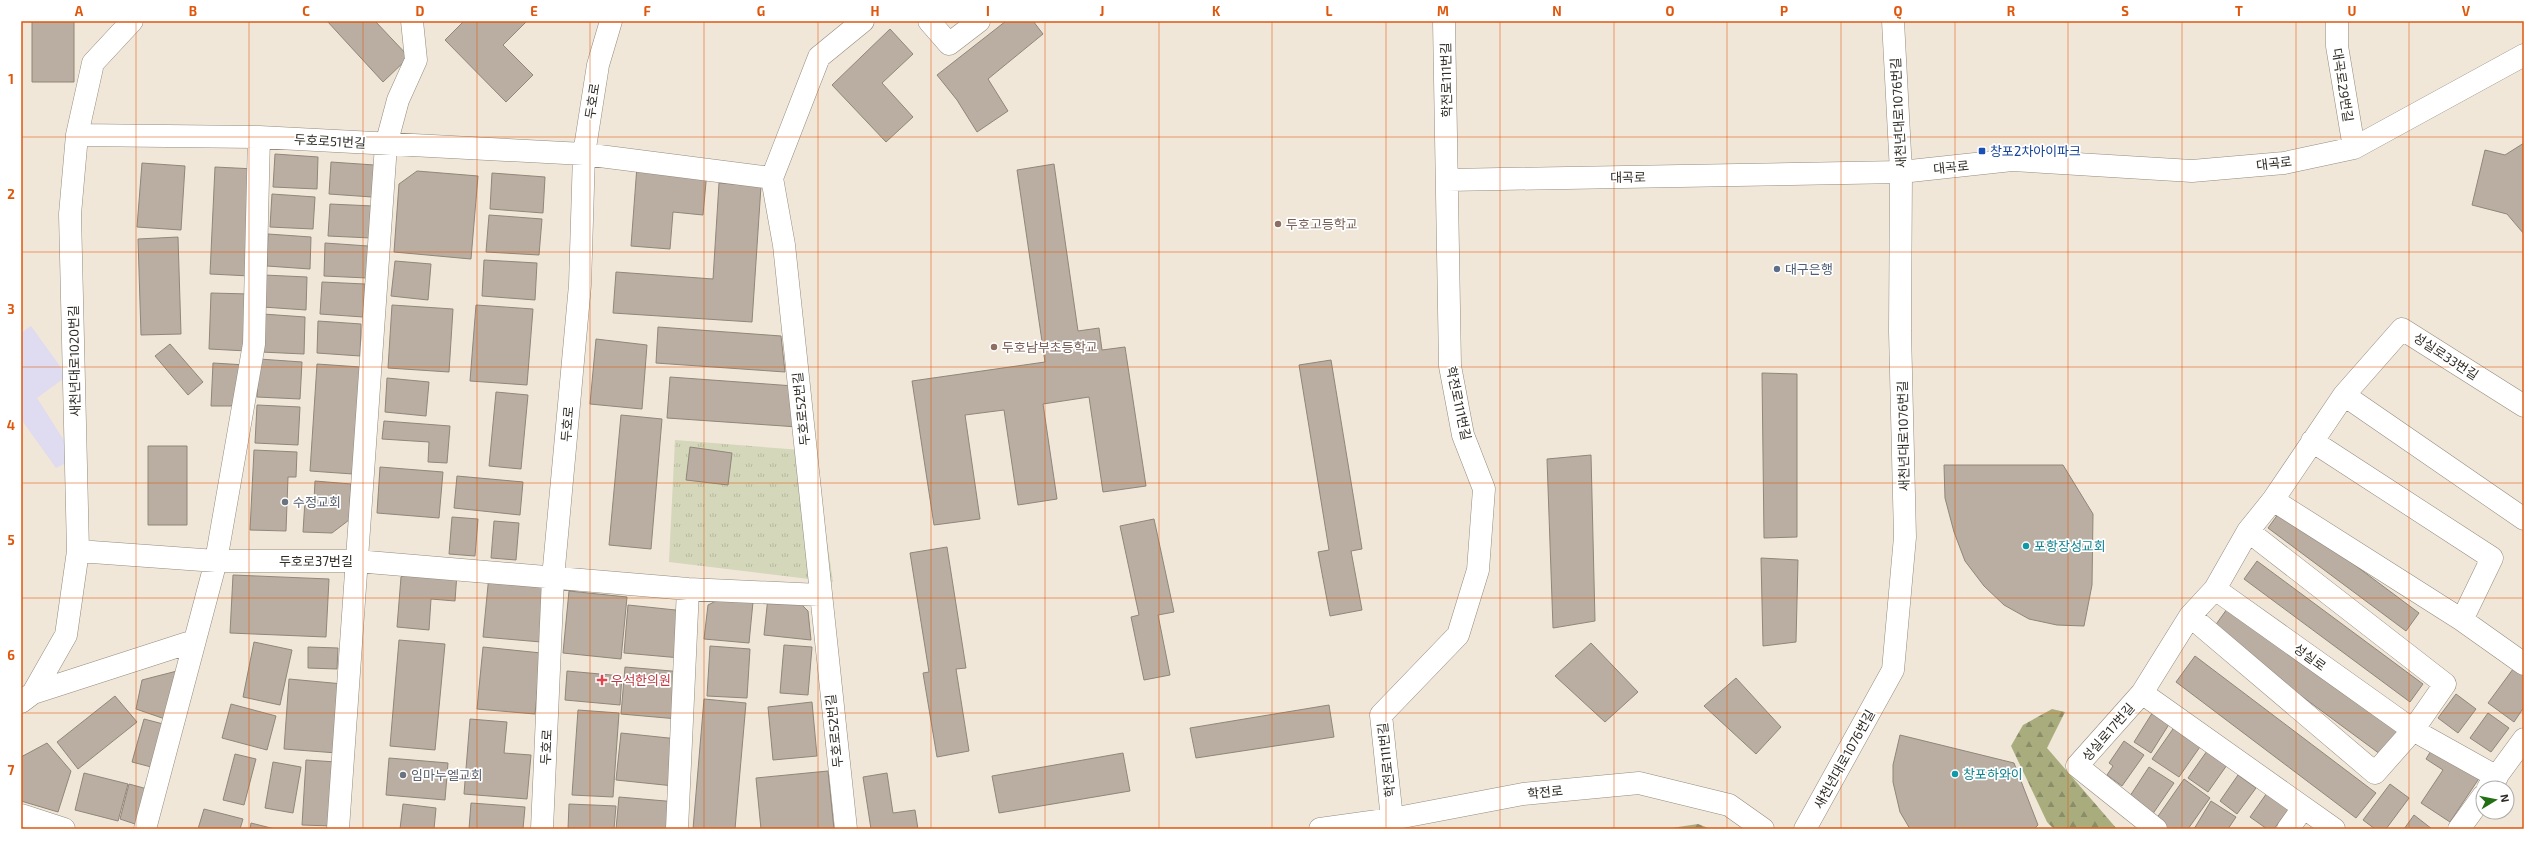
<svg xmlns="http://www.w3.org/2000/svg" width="2545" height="850" font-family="'Exo 2','Noto Sans KR',sans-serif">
<defs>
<pattern id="forest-firs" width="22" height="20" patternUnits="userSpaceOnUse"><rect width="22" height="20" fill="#a9ad7e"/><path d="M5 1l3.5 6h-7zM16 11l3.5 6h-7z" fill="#8a8d67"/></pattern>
<pattern id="park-tufts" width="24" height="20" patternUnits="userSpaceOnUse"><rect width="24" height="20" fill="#d4d7ba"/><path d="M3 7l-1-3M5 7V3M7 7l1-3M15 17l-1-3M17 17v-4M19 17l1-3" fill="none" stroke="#b6b9a0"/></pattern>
</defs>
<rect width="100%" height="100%" fill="#f0e7d8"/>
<path fill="#dfdbf0" d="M31 326 67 376 37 398 70 450 68 462 56 468 21 419V333Z"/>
<path fill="url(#forest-firs)" d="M2052 709 2065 712 2047 748 2117 829H2054L2047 822 2011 746 2023 725Z
M1698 824 1711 829H1665Z"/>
<path fill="url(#park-tufts)" d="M675 440 814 451 833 582 669 562Z"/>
<path fill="#b9aea1" stroke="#908679" d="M32 21H74V82H32Z
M327 21H375L409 57 383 82Z
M464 21H527L503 45 533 75 506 102 445 40Z
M1006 21H1033L1043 34 988 79 1008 111 977 132 957 100 937 75Z
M890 29 913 54 882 83 913 117 886 142 832 85Z
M2524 143V234L2507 214 2472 205 2485 150 2505 155Z
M275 154 318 157 317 189 273 187Z
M331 162 374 165 372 197 329 194Z
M142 163 185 166 181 230 137 227Z
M1054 164 1078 331 1099 328 1102 350 1125 347 1146 486 1103 492 1089 397 1043 404 1057 499 1018 505 1004 410 965 415 980 519 934 525 912 381 1045 362 1017 170Z
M637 166 707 171 703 215 673 212 670 249 631 246Z
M215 167 255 169 250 276 210 274Z
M417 171 478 176 471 259 394 252 399 184Z
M492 173 545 177 543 213 490 209Z
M719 183 761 186 752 322 613 313 616 272 713 279Z
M272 194 315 197 313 229 270 227Z
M330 204 373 206 371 238 328 236Z
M489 215 542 219 539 255 486 252Z
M268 234 311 237 310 269 267 266Z
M178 237 181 334 141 335 138 239Z
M325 243 368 246 367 278 324 276Z
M484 260 537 263 535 300 482 296Z
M395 261 431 264 428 300 391 296Z
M264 275 307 277 306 310 263 307Z
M322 282 365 284 363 317 320 314Z
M211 293 249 294 247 351 209 349Z
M392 305 453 309 449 372 388 368Z
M476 305 533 309 527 385 470 381Z
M263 314 305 317 304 354 261 352Z
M318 321 361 324 360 356 317 353Z
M658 327 781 336 785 372 656 363Z
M596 339 647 345 642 409 590 404Z
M170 344 203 382 188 395 155 356Z
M259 359 302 362 300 399 257 397Z
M1331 360 1362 549 1351 551 1362 610 1330 616 1318 552 1329 550 1299 365Z
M213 363 246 365 245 394 231 406H211Z
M317 364 360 367 353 474 310 471Z
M1762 373 1797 374V537L1764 538Z
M670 377 794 386 798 427 667 418Z
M387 378 429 382 426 416 385 412Z
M496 392 528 395 521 469 489 466Z
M257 405 300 407 298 445 255 443Z
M621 415 662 419 651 549 609 545Z
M384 421 450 426 447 463 428 462 429 442 382 439Z
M148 446H187V525H148Z
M690 447 732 453 728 485 686 480Z
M254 450 297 452 296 477H288L286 531 250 530Z
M1591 455 1595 621 1553 628 1547 459Z
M1944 465H2063L2093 514 2092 585 2084 626 2057 625 2029 619 2004 605 1984 586 1965 561 1954 532 1945 498Z
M380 467 443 472 439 518 377 513Z
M457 476 523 482 520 515 454 508Z
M315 481 351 484 349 520 332 533 303 532 305 500 314 501Z
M2281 510 2419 613 2406 631 2268 528Z
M452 517 478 519 475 556 449 554Z
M1154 519 1174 612 1158 615 1170 675 1144 680 1131 617 1139 615 1120 526Z
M494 521 519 523 516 560 491 558Z
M947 547 966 668 956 669 969 751 937 757 923 673 929 672 910 553Z
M1761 558 1798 560 1796 642 1763 646Z
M2257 561 2423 684 2410 702 2244 579Z
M415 569 457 573 455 601 431 599 429 630 397 627 401 577Z
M233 575 329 579 326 637 230 633Z
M489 575 547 580 541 642 483 637Z
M569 591 627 597 621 659 563 653Z
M768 597 797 600 808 611 811 640 764 635Z
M720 599 753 602 749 643 704 639 708 605Z
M2232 602 2404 729 2384 757 2212 630Z
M628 605 685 611 681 658 624 653Z
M399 640 445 644 435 750 390 746Z
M254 642 292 650 280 705 243 697Z
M1591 643 1638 692 1605 722 1555 676Z
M784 645 812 647 808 695 780 693Z
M710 646 750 649 747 698 707 696Z
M308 647 338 648 337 669 308 668Z
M483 647 541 653 535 714 477 709Z
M2195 656 2376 793 2356 818 2176 682Z
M2516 665 2524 671V707L2514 722 2488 703Z
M625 667 683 672 678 719 621 714Z
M177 671 165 719 136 709 142 680Z
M567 671 622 676 620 705 565 700Z
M1736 678 1781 727 1756 754 1704 706Z
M289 679 343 684 337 753 284 749Z
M2456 694 2476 709 2458 733 2438 718Z
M115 696 137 722 78 769 57 742Z
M704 699 746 703 735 829H693Z
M812 702 817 756 773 760 768 707Z
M231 704 276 716 267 750 222 738Z
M1329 705 1334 737 1196 758 1190 728Z
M2156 707 2173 718 2151 753 2134 742Z
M578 710 619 713 613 797 572 795Z
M2488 713 2509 728 2491 752 2470 738Z
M144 719 167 725 155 768 132 762Z
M470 719 507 722 504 753 531 755 527 799 464 794Z
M2175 726 2202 744 2179 777 2152 759Z
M621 733 678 739 674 786 616 780Z
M1900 735 2014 763 2038 825 2034 829H1910L1900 812 1893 782V765Z
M2124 741 2144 755 2122 786 2107 775 2113 766 2109 763Z
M47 743 71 771 58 812 21 801V757Z
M2434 746 2480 777 2450 822 2421 803 2443 770 2426 759Z
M2207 751 2227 765 2208 792 2188 778Z
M1123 753 1130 791 999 813 992 776Z
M235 754 256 759 244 805 223 800Z
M389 758 448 763 445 800 386 795Z
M306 760 336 762 333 826 302 825Z
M273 762 301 767 293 813 265 808Z
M2149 767 2174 783 2152 815 2128 799Z
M828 771 834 829H761L756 778Z
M84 773 128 784 118 821 75 810Z
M887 773 893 813 915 810 918 829H871L863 777Z
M2238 775 2256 788 2237 814 2220 801Z
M2184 779 2210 798 2188 829H2164L2154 822Z
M129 784 151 790 141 826 120 819Z
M2390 784 2409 798 2386 829H2375L2363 820Z
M2269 790 2291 806 2274 829H2267L2250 817Z
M619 797 677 802 674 829H616Z
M2211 801 2236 817 2228 829H2194Z
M471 803 525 807 523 829H469Z
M403 804 436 808 434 829H400Z
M569 804 616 806 614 829H568Z
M204 809 243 819 240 829H198Z
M2414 815 2432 829H2404Z
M251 823 275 829H250Z"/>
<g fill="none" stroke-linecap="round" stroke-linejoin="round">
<g stroke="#938b7d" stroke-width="23">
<path id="minor" d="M929 21 949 44 979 21
M2337 21V46L2354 148
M77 135 259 137 584 154 772 178 784 245 846 829
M772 178 819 57 863 21
M1448 180 1901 172 2012 160 2192 171 2284 163 2354 148 2524 55
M2344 395 2524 519
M2312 441 2492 558 2462 620
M2273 500 2462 620 2524 664
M78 551 216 561H356L688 589 820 595
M2215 589 2413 730 2497 777
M2190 616 2375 773 2413 730 2445 684 2248 531
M33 693 194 641
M2142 693 2334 829
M21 702 33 693 66 635 78 551 70 214 77 135 93 63 132 21
M2488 788 2524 739
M21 815 64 829
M1392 819 1381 715 1458 635 1478 570 1484 489 1463 435 1450 366 1444 21
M145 829 216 561 254 344 259 137
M338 829 386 145 398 100 416 60 412 21
M542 829 553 578 580 285 584 154 598 65 611 21
M677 829 688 589
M1320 829 1392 819 1523 794 1639 783 1729 805 1763 829
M1805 829 1893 670 1905 537 1900 331 1901 172 1893 21
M2156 829 2077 766 2142 693 2190 616 2215 589 2248 531 2273 500 2344 395 2402 329 2524 406
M2288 829 2303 808
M2459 829 2483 796"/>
</g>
<use href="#minor" stroke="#fff" stroke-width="22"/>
</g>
<path fill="none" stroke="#df570d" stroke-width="1" stroke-opacity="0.55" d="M136 21V829M249 21V829M363 21V829M477 21V829M590 21V829M704 21V829M818 21V829M931 21V829M1045 21V829M1159 21V829M1272 21V829M1386 21V829M1500 21V829M1614 21V829M1727 21V829M1841 21V829M1955 21V829M2068 21V829M2182 21V829M2296 21V829M2409 21V829M21 137H2524M21 252H2524M21 367H2524M21 483H2524M21 598H2524M21 713H2524"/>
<rect fill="#1a4fb4" stroke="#fff" stroke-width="1.5" x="1978" y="147" width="8" height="8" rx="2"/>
<g fill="#8d6e63" stroke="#fff" stroke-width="1.5">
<circle cx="1278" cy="224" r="4"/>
<circle cx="994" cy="347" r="4"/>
</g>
<circle fill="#5c6f8a" stroke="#fff" stroke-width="1.5" cx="1777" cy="269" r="4"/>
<g fill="#6b7280" stroke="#fff" stroke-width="1.5">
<circle cx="285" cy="502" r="4"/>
<circle cx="403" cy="775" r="4"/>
</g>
<g fill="#0f9aa8" stroke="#fff" stroke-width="1.5">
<circle cx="2026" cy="546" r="4"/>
<circle cx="1955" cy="774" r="4"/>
</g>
<path fill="#e0444e" stroke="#fff" stroke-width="1.5" d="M600 674h4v4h4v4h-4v4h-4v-4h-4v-4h4z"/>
<g text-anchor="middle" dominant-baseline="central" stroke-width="3.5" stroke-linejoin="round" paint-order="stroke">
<g font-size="13" fill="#2f2c26" stroke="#fff">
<text transform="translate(1446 80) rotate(-91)">학전로111번길</text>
<text transform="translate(2343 85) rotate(81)">대곡로29번길</text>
<text transform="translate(592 101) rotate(-81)">두호로</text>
<text transform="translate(1898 113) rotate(-93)">새천년대로1076번길</text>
<text transform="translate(330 141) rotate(3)">두호로51번길</text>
<text transform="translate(2274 163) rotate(-7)">대곡로</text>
<text transform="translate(1951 167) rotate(-6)">대곡로</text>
<text transform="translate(1628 177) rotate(-1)">대곡로</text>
<text transform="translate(2446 356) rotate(33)">성실로33번길</text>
<text transform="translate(74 361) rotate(-91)">새천년대로1020번길</text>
<text transform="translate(1459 403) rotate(78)">학전로111번길</text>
<text transform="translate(801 409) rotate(-96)">두호로52번길</text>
<text transform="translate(567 424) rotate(-85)">두호로</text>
<text transform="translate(1903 436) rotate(-91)">새천년대로1076번길</text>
<text x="316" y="561">두호로37번길</text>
<text transform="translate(2310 657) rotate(36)">성실로</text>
<text transform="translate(834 731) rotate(-96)">두호로52번길</text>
<text transform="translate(2108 732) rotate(-49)">성실로17번길</text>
<text transform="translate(546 747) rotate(-87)">두호로</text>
<text transform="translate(1844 759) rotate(-61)">새천년대로1076번길</text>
<text transform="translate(1386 760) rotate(-96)">학전로111번길</text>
<text transform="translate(1545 792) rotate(-6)">학전로</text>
</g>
<g font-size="13" fill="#164399" stroke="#fff" text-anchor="start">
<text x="1990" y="151">창포2차아이파크</text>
</g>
<g font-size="13" fill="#785e54" stroke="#fff" text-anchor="start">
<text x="1286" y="224">두호고등학교</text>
<text x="1002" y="347">두호남부초등학교</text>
</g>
<g font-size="13" fill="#4e5e75" stroke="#fff" text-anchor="start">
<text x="1785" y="269">대구은행</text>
</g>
<g font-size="13" fill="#5b616d" stroke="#fff" text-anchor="start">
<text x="293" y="502">수정교회</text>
<text x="411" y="775">임마누엘교회</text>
</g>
<g font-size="13" fill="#0d838f" stroke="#fff" text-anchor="start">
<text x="2034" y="546">포항장성교회</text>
<text x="1963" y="774">창포하와이</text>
</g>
<g font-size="13" fill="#be3a42" stroke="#fff" text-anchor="start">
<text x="611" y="680">우석한의원</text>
</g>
</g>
<rect width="2545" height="850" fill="none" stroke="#ffffff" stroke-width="44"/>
<g transform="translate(2495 800) rotate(80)"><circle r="19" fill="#ffffff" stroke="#acaba8"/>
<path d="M0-3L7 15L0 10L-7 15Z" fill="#236f13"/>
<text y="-6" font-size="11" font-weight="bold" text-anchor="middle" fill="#2f2c26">N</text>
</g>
<rect x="22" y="22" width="2501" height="806" fill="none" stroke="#df570d" stroke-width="1.5"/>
<g font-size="13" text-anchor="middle" font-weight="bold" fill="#df570d">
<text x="79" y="16">A</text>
<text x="193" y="16">B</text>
<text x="306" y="16">C</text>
<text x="420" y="16">D</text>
<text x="534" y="16">E</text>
<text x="647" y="16">F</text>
<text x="761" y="16">G</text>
<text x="875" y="16">H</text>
<text x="988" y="16">I</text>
<text x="1102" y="16">J</text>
<text x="1216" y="16">K</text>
<text x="1329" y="16">L</text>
<text x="1443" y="16">M</text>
<text x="1557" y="16">N</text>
<text x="1670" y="16">O</text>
<text x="1784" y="16">P</text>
<text x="1898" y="16">Q</text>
<text x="2011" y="16">R</text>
<text x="2125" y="16">S</text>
<text x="2239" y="16">T</text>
<text x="2352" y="16">U</text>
<text x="2466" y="16">V</text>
<text x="11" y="84">1</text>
<text x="11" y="199">2</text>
<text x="11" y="314">3</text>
<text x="11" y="430">4</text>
<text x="11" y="545">5</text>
<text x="11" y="660">6</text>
<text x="11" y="775">7</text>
</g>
</svg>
